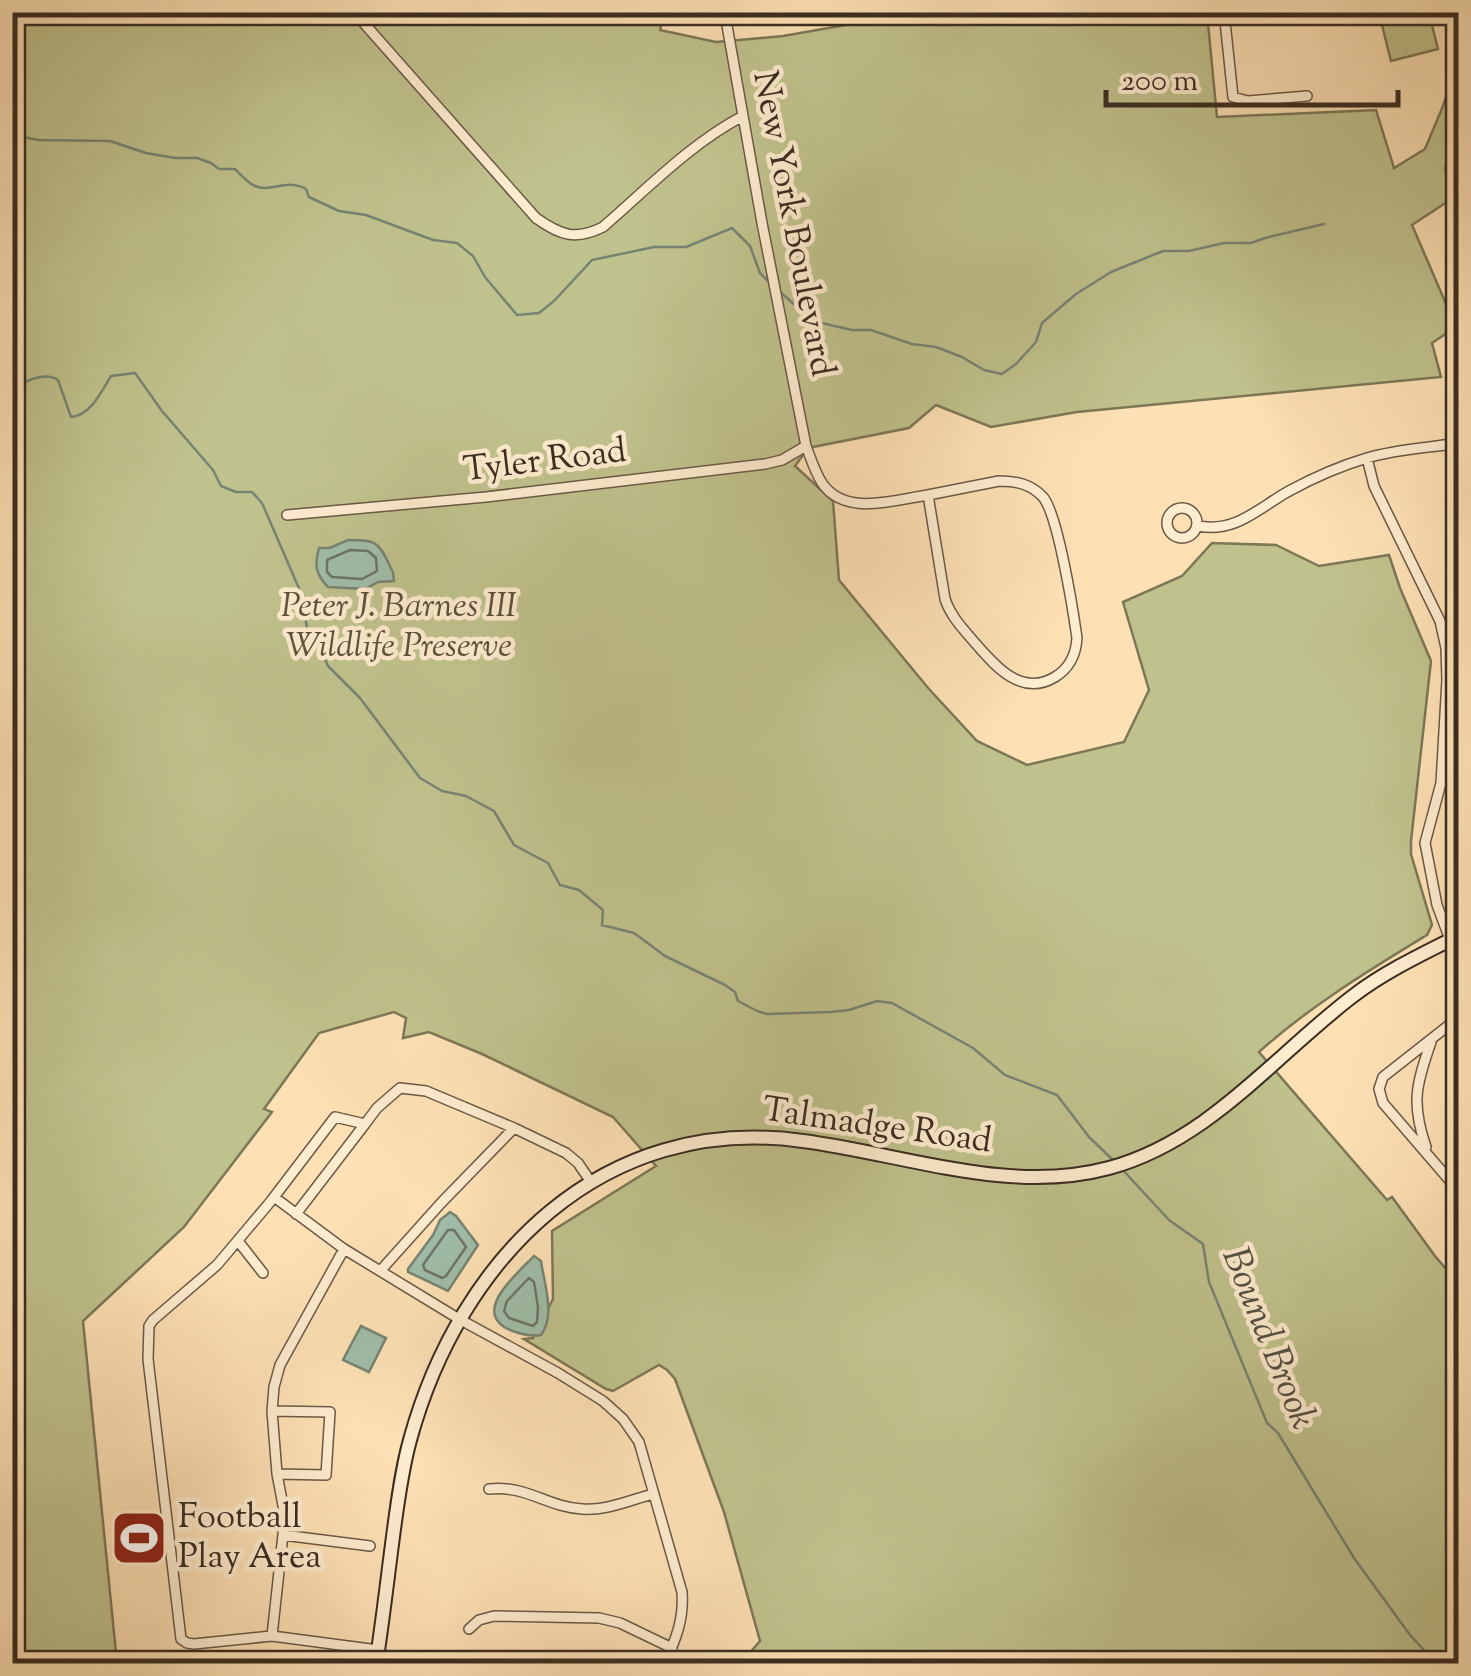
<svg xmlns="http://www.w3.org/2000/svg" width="1471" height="1676" font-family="'Sorts Mill Goudy',serif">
<rect width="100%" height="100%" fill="#fde1b5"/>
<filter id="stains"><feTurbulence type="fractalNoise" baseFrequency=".002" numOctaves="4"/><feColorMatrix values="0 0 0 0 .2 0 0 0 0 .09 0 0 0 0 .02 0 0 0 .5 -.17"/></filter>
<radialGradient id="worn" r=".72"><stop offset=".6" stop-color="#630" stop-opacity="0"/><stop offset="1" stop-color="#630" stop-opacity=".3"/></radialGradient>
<path fill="#c0c28d" stroke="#7d7757" stroke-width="2.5" d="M665 12 660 30 716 42 783 36 897 16 902 13H1005L1028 23 1051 13 1170 12 1171 17 1177 13H1207L1217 117 1376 110 1394 168 1425 149 1443 106 1458 60V136L1445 168 1453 198 1412 225 1456 327 1432 343 1441 377 1077 412 991 427 936 405 909 428 808 448 795 466 833 501 839 580 929 689 977 741 1027 765 1124 742 1149 690 1123 602 1182 576 1212 543 1276 545 1319 566 1389 555 1400 588 1431 661 1411 841V854L1432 925 1427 935C1368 971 1310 1006 1259 1052L1387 1200 1392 1197 1435 1256 1458 1283V1663H741L760 1641 724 1512 675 1379 667 1370 659 1365 613 1391 606 1389 524 1339 533 1338 553 1299 552 1231 656 1166 613 1117 482 1054 429 1032 403 1038 406 1018 394 1012 319 1033 264 1109 272 1112 184 1227 83 1321 117 1663H13L12 13Z
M1379 13H1429L1438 49 1391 61Z
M149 1518 153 1557 128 1560 125 1519Z"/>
<path fill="#a0beaa" stroke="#778473" stroke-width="2.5" d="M348 540C375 540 378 541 389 564 395 579 392 565 394 581L378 582 365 589 328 587C316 575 314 565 319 548H330Z
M450 1212 456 1216 478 1245 448 1291 408 1272V1269L433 1235 440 1220Z
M534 1256 541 1261C544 1284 556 1315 541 1335 530 1337 520 1334 510 1330 470 1312 517 1274 534 1256Z
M361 1326 386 1338 369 1372 343 1360Z"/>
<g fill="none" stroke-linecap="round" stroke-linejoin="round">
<path stroke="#6d7566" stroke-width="2.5" d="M350 550 368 551 376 558 377 571 362 579 332 577 327 572V560Z
M448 1230H454L466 1247 446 1276 442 1278 425 1270 423 1265Z
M529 1278 534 1282 538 1307 537 1322 533 1326 509 1318 504 1311 507 1301Z"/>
<path stroke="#778473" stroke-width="2.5" d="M12 135 39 140 110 141 146 153 175 158H197L211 163 219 169H235C241 175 248 183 255 186 271 193 285 178 306 189L309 197 339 211 366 215 433 240 457 243 473 256 485 277 517 315 539 313 555 300 592 260 654 247H686L732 228 750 246 760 273 769 282
M779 291 813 321 852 330H871L912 344 936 347 962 357 984 370 1002 374 1016 364 1036 342 1042 323 1076 294 1111 272 1163 251H1189L1224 243H1251L1265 238 1324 224
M12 376 23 383C34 378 47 373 58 380L71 417C91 415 101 392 111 376L135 373 162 411 213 470 221 486 236 492H252L262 503 301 593 307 628 320 647 328 666 360 698 420 778 442 791 466 796 494 811 514 845 548 863 560 885 579 890 603 910 602 925 634 933 665 956 725 985 735 992 738 1001 757 1011 767 1014 831 1012 849 1010 877 1001 892 1003 973 1048 1005 1075 1057 1095 1089 1137 1113 1160
M1122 1169 1169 1220 1203 1244 1209 1282 1267 1423 1278 1433 1354 1558 1410 1635 1437 1664"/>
<g stroke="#6b5946" stroke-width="12">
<path id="street" d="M354 12 536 218C560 235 575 241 603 227 647 189 690 144 743 116
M728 12 726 20 762 223 806 446C811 459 815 472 822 483 845 517 894 500 928 495
M1224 12 1233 97 1248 101 1307 96
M1457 232 1458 236
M1367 458 1374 486 1440 621 1446 648 1447 680 1441 783 1425 843 1437 905 1458 961
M999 481C1016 481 1031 484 1043 497 1058 515 1073 610 1077 638 1076 654 1070 668 1055 677 1022 697 996 667 976 644 964 630 951 617 945 599L928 495Z
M1167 523a15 15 0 1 1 30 0a15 15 0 1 1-30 0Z
M287 515 486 497 765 464 782 460 806 446
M1198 526C1236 533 1257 509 1289 491 1313 478 1340 466 1367 458 1397 449 1428 448 1458 443
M1458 1018 1383 1077 1379 1089 1383 1103 1458 1190
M1426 1147C1411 1103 1416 1085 1431 1042
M274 1197 344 1249 459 1319 558 1373 603 1401 623 1419 639 1442 682 1592C684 1619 676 1640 664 1664
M296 1214 365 1124
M238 1241 263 1273
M381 1270 442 1202 514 1128
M272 1411 330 1412 326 1475 277 1474
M489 1489C527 1485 547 1507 582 1509 606 1511 630 1500 653 1494
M283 1535 370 1546
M469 1629 479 1620 494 1616 599 1618 620 1623 672 1648
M272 1636 285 1516 277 1474 272 1411 274 1387 280 1365 344 1249
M378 1650 272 1636 194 1644 187 1643 181 1639 148 1359 149 1326 153 1320 217 1265 271 1201 335 1117 365 1124 377 1108 400 1088 426 1091 514 1128 566 1153 578 1163 591 1182"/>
</g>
<g stroke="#3a2c21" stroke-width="16">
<path id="secondary" d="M376 1664C383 1619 388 1574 394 1529 398 1499 402 1469 410 1440 460 1257 603 1113 803 1141 903 1154 1009 1195 1109 1168 1209 1141 1274 1056 1353 996 1383 973 1418 956 1452 939L1458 938"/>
</g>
<use href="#street" stroke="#feeccf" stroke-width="9"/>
<use href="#secondary" stroke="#feeccf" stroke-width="12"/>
</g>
<defs>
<g id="stadium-square" transform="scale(2.875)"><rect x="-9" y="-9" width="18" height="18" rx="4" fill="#8f2418" stroke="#feeccf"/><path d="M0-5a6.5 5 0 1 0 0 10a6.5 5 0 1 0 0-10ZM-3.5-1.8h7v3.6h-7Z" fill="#fff"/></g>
</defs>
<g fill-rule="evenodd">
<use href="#stadium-square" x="139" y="1538"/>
</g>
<g text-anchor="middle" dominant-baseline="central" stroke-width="9" stroke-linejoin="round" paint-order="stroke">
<g font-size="35" fill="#3a2c21" stroke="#feeccf">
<text transform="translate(792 224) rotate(79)">New York Boulevard</text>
<text transform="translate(545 462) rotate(-7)">Tyler Road</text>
<text transform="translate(877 1127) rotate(8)">Talmadge Road</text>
</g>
<g font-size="35" font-style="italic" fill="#5c523c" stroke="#feeccf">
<text x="399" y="607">Peter J. Barnes III<tspan x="399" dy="40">Wildlife Preserve</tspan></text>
</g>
<g font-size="35" fill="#3a2c21" stroke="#feeccf" text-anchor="start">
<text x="178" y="1518">Football<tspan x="178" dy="40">Play Area</tspan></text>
</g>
<g font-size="38" font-style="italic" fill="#545043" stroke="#feeccf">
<text transform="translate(1267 1339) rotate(68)">Bound Brook</text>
</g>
</g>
<rect width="1471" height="1676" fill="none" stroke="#fde1b5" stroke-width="50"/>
<rect x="15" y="15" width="1441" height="1646" fill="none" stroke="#3a2c21" stroke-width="5"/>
<rect x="25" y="25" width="1421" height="1626" fill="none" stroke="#3a2c21" stroke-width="2.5"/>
<path d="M1106 90v15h292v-15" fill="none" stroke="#3a2c21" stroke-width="5"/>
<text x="1121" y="90" font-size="30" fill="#3a2c21" stroke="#feeccf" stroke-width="8" paint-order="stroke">200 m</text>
<rect width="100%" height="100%" filter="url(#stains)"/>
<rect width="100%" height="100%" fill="url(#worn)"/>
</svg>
